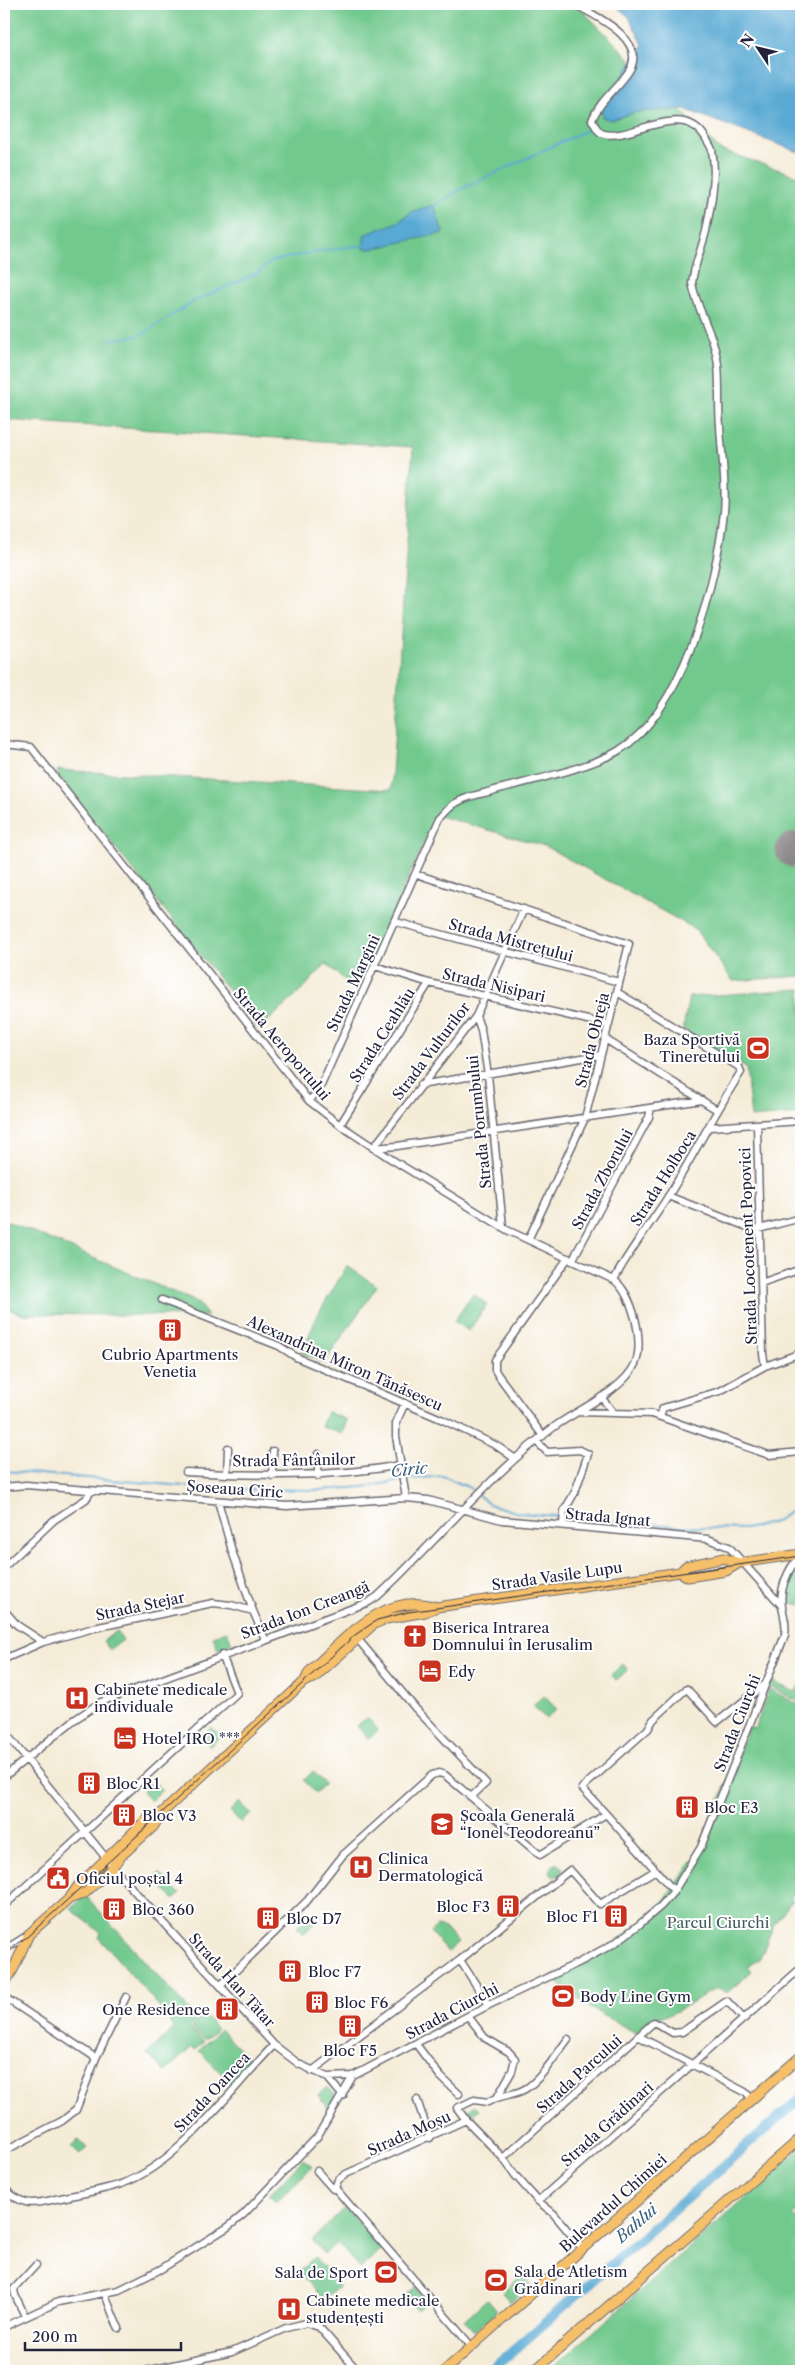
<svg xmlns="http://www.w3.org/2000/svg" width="805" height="2375" font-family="'Libre Caslon Text',serif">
<rect width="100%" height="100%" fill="#fff"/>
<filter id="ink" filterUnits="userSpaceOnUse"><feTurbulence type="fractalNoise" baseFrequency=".02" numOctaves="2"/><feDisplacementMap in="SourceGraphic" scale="10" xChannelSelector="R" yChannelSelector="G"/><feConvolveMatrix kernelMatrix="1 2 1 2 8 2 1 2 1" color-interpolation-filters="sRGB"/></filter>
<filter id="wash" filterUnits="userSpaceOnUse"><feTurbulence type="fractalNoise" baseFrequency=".0096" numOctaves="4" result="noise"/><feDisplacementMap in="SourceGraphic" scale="20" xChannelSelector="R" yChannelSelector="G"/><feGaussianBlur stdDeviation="1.12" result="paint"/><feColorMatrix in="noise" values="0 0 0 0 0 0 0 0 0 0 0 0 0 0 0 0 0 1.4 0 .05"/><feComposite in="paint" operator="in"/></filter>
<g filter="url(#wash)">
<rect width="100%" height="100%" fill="#f5ecd8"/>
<path fill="#72c98e" stroke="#4a7664" d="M4 4H576L720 150 801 177V976L733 981 695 929 545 846 436 815 358 991 326 964 298 994 259 1029 57 774 58 770 391 790 413 447 4 420Z
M801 989V1114L751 1118 746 1068 683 1029 689 997Z
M4 1220 197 1302 208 1316 21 1314 4 1307Z
M347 1266 377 1286 324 1363 302 1353 317 1316Z
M473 1294 487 1304 469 1331 454 1321Z
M327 1412 347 1420 342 1434 321 1427Z
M801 1569V1605L786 1602 791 1576Z
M117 1631 123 1640 110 1650 103 1641Z
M227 1631 232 1644 218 1650 213 1636Z
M623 1664 628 1670 616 1680 611 1675Z
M769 1680 795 1692 801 1682V1703L767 1685Z
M769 1689 801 1706V1883L789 1899 792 1901 774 1924 760 1959 748 1966 752 1971 727 1993 718 1988C700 1995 671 2020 653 2017L636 2033 588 2007 551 1977 615 1943 661 1906 698 1853 749 1727 755 1729Z
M544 1696 557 1709 546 1719 533 1706Z
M367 1717 378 1730 369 1739 357 1726Z
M212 1727 221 1736 210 1746 201 1737Z
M313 1771 325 1784 315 1793 304 1780Z
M153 1781 162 1790 150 1801 142 1792Z
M239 1802 251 1814 241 1823 230 1811Z
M550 1870a6 6 0 1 1 12 0a6 6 0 1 1-12 0Z
M160 1873 180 1894 174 1900 154 1878Z
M85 1895 197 2019 189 2027 204 2042 195 2050 192 2047 165 2072 147 2054 174 2028 164 2012 99 1938 101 1933 71 1909Z
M315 1911 321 1918 303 1934 297 1927Z
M437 1926 445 1928 458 1943 448 1952 430 1932Z
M204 2015 217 2029 205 2040 191 2027Z
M220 2029 252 2062 231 2083 199 2051Z
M327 2087 334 2093 335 2098 329 2109 318 2095Z
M475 2105 479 2109 470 2118 461 2108 463 2107 467 2111Z
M78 2139 87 2148 80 2155 71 2147Z
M801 2149V2207L793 2215 801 2224V2371H549Z
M303 2159 312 2167 276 2202 269 2195Z
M345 2207 382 2250 360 2269 338 2243 324 2254 312 2240Z
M315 2257 340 2286 323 2299 299 2271Z
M521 2275 530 2285 510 2302 502 2292Z
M416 2287 428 2300 417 2310 405 2296Z
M487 2299 497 2311 474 2331 464 2320Z"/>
<path fill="#59a9d3" stroke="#3e6687" d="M614 4H801V153L684 109 637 112 610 120 602 117 603 107 643 45 629 17Z
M434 205 443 233 371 249 364 248V235L398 222 413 211Z"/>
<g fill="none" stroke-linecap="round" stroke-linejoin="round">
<path stroke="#59a9d3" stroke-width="2" d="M434 206 459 190 589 129
M110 340 141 335 193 302 257 273 272 261 321 251 365 245
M4 1471 219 1489 321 1490 364 1487 410 1479 443 1476 470 1488 489 1504 519 1513 703 1528 746 1529 775 1522 801 1504"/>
<path stroke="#59a9d3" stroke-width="10" d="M490 2371 801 2098"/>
<path stroke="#8c878a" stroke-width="35" d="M793 850 801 849"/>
</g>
</g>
<g filter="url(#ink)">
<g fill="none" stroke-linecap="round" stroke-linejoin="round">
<g stroke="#6c6972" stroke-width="9">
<path id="minor" d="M4 744 31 747 309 1101 340 1125 391 1159 507 1230 614 1280C633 1294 645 1343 635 1364 623 1391 577 1410 554 1427 488 1476 438 1540 378 1596L369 1602 101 1702 74 1720 4 1777
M416 874 629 944 585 1118 528 1240
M396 922 619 982
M375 966 429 983 609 1025
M476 1016 481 1030 488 1075 503 1227
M605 1039 717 1110
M420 1085 600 1055
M309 1101 319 1090 440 818C445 813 450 806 456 803 466 796 481 794 492 791 528 781 587 769 618 751 683 712 716 584 724 512 727 483 721 454 720 425 718 405 720 385 718 365 715 336 697 311 692 283 694 265 702 248 706 231 711 206 717 175 712 150 711 146 707 141 705 137 682 100 631 141 604 134 598 133 595 125 592 120 600 100 618 88 629 71 649 40 594 15 574 4
M340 1125 429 983
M757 1125 763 1354 765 1366
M710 1127 801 1121
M373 1148 397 1146 702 1100
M373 1148 476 1016 524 909
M668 1196 755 1230 801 1218
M572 1261 649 1117 651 1108
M614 1280C629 1250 651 1224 669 1195 694 1155 715 1112 741 1072L739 1067 617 992
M761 1283 801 1269
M162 1300 279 1346 296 1357 441 1419 497 1446 514 1458
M601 1397 613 1412
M405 1403 396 1423V1436L406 1498
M578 1412 652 1414 769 1455 801 1452
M660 1416 663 1408 720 1391 765 1366 801 1353
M543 1436 498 1375 495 1370V1360L568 1258
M536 1441 547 1452 580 1450 588 1454 575 1492 564 1511 563 1525
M318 1454V1476
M186 1472C259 1476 329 1478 401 1465
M227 1474 228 1448
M272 1476 273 1451
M4 1487 26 1485 287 1506 406 1498 428 1500 502 1520 708 1539 729 1547 782 1606
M218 1501 232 1551 253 1611
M4 1567 54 1520 86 1499 91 1491
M4 1610 17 1625 43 1642
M356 1637 416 1709 486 1783 471 1797
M4 1659 43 1642 94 1628 213 1603 231 1605 253 1611 265 1639
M4 1731 118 1873 274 2045 299 2064 327 2077 353 2076 489 2005 578 1963 615 1943 640 1924 661 1906 674 1891 701 1847 785 1635C787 1624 784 1617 782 1607 779 1589 788 1568 801 1555
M606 1814 582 1788 648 1729 653 1720 684 1691 687 1689 717 1722 764 1685
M4 1906 237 1693 222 1655
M4 1950 28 1935
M460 1960 489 2005
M221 1985 307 1901 343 1855 432 1775 439 1773 445 1775 540 1855 606 1814 674 1891
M4 1997 96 2058
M468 2016 485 2038 509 2052 515 2059 512 2071 498 2096
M638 2036 745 2092 752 2099
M568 2039C557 2053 541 2080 525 2089 513 2096 501 2094 488 2102L474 2100 457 2108 466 2120 503 2158 515 2175 538 2201 553 2213 583 2249
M416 2044 440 2076 459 2094
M312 2071 460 1960 570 1870 600 1904 656 1870
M327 2077 343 2096
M417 2100 430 2138
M4 2151 62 2121 76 2110 96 2058 126 1997
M503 2158 654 2022 673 2033 682 2032 727 2001 744 2019
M317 2171 333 2189 335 2188 472 2347
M4 2188C27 2211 37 2202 66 2197 84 2193 104 2190 121 2184 179 2164 232 2088 274 2045
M335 2188 338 2180 346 2174 466 2120
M538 2201 801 1968
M105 2294C110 2306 112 2316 119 2328
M25 2316 15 2295 14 2289 36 2265
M4 2327 58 2302 119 2290 161 2269 228 2227 244 2214 317 2137 353 2076
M145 2371 232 2352 286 2328 306 2323 319 2327 358 2371"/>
</g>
<g stroke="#6c6972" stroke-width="11">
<path id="major" d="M680 1572 688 1577 726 1571 739 1563
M305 1681 314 1678 374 1624 386 1619 425 1612 437 1607 680 1572 686 1566 724 1558 739 1563 801 1554
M69 1899 85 1893 106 1874 121 1856 153 1827 162 1813 295 1690 305 1681 309 1672C344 1640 384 1590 437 1607
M4 1984 13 1970 29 1934 69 1899 78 1886 146 1820 162 1813
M444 2371 801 2056
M534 2371 801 2138"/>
</g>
<use href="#minor" stroke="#fff" stroke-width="6"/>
<use href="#major" stroke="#f6c06b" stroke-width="9"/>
<path stroke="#22223b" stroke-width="1" d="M4 1952 27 1937 355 1635 377 1620 408 1612 801 1556"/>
</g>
</g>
<defs>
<g id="stadium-square" transform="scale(1.25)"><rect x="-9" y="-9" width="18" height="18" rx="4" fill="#c8321e" stroke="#fff"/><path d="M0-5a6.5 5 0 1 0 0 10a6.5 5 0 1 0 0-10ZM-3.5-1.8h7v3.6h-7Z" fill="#fff"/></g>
<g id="building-square" transform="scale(1.25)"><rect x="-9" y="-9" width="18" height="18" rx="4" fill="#c8321e" stroke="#fff"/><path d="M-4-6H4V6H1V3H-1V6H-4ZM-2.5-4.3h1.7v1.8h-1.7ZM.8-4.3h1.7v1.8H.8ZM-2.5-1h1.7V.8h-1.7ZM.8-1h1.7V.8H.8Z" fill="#fff"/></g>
<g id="church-square" transform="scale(1.25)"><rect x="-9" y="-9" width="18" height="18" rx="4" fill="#c8321e" stroke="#fff"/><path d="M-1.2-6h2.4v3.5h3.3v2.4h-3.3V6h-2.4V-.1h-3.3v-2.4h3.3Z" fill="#fff"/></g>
<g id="hotel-square" transform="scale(1.25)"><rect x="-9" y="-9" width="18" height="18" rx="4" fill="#c8321e" stroke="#fff"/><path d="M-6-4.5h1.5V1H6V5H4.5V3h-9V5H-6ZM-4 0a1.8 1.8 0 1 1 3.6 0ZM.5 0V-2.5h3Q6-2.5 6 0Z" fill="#fff"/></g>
<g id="hospital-square" transform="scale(1.25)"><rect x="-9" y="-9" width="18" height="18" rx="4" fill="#c8321e" stroke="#fff"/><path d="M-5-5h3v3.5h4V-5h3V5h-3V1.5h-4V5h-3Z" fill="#fff"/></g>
<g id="school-square" transform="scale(1.25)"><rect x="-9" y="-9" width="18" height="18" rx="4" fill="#c8321e" stroke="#fff"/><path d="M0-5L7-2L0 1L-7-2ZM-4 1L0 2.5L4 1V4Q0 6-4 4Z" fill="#fff"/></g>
<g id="civic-square" transform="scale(1.25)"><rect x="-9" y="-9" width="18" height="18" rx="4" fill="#c8321e" stroke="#fff"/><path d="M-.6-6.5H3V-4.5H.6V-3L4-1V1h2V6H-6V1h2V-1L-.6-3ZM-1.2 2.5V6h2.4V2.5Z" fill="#fff"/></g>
</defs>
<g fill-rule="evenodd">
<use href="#stadium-square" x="758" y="1048"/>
<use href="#building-square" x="170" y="1330"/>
<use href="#church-square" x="415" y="1636"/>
<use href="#hotel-square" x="430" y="1671"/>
<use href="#hospital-square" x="77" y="1698"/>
<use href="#hotel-square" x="125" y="1738"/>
<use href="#building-square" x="89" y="1783"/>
<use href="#building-square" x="687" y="1807"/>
<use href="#building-square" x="124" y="1815"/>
<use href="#school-square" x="442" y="1824"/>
<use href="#hospital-square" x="361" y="1867"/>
<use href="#civic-square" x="58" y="1878"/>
<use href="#building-square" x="508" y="1906"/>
<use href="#building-square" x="114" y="1909"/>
<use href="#building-square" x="616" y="1916"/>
<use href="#building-square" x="268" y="1918"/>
<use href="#building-square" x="290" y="1971"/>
<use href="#stadium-square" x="563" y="1996"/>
<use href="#building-square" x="317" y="2002"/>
<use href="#building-square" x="227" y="2009"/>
<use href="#building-square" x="350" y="2026"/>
<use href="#stadium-square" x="386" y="2272"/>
<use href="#stadium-square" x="496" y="2280"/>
<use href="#hospital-square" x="289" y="2309"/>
</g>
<g text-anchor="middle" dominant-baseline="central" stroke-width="4" stroke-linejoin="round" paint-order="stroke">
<g font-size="15" fill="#22223b" stroke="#fff">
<text transform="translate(511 940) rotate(15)">Strada Mistrețului</text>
<text transform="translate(353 983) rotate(-65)">Strada Margini</text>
<text transform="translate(494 985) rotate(13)">Strada Nisipari</text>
<text transform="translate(382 1035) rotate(-58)">Strada Ceahlău</text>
<text transform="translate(592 1040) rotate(-76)">Strada Obreja</text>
<text transform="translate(282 1044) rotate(50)">Strada Aeroportului</text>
<text transform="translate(431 1051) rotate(-53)">Strada Vulturilor</text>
<text transform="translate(479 1122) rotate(-96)">Strada Porumbului</text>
<text transform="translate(663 1178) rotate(-58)">Strada Holboca</text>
<text transform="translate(602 1179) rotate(-62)">Strada Zborului</text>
<text transform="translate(748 1246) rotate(-92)">Strada Locotenent Popovici</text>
<text transform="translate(345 1363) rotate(24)">Alexandrina Miron Tănăsescu</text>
<text transform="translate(294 1460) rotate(-1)">Strada Fântânilor</text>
<text transform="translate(235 1489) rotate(4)">Șoseaua Ciric</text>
<text transform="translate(608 1517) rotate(5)">Strada Ignat</text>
<text transform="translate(557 1576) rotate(-8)">Strada Vasile Lupu</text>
<text transform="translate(140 1606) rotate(-12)">Strada Stejar</text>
<text transform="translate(305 1610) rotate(-21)">Strada Ion Creangă</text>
<text transform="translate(737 1723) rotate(-69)">Strada Ciurchi</text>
<text transform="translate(232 1980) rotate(48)">Strada Han Tătar</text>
<text transform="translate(452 2011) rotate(-28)">Strada Ciurchi</text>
<text transform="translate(579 2074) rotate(-42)">Strada Parcului</text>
<text transform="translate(212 2092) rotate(-47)">Strada Oancea</text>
<text transform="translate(607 2124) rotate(-42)">Strada Grădinari</text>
<text transform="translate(409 2133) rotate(-24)">Strada Moșu</text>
<text transform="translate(613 2203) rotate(-42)">Bulevardul Chimiei</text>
</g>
<g font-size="15" fill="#22223b" stroke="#fff" text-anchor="start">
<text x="740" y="1039" text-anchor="end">Baza Sportivă<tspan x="740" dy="17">Tineretului</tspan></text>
<text x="170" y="1354" text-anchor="middle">Cubrio Apartments<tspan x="170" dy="17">Venetia</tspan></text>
<text x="432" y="1627">Biserica Intrarea<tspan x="432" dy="17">Domnului în Ierusalim</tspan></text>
<text x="448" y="1671">Edy</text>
<text x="94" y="1689">Cabinete medicale<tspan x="94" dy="17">individuale</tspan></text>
<text x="142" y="1738">Hotel IRO ***</text>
<text x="106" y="1783">Bloc R1</text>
<text x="704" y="1807">Bloc E3</text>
<text x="142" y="1815">Bloc V3</text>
<text x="460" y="1815">Școala Generală<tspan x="460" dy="17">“Ionel Teodoreanu”</tspan></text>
<text x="378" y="1858">Clinica<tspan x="378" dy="17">Dermatologică</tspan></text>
<text x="76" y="1878">Oficiul poștal 4</text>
<text x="490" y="1906" text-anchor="end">Bloc F3</text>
<text x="132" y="1909">Bloc 360</text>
<text x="598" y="1916" text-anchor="end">Bloc F1</text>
<text x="286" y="1918">Bloc D7</text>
<text x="308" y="1971">Bloc F7</text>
<text x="580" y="1996">Body Line Gym</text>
<text x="334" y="2002">Bloc F6</text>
<text x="210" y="2009" text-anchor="end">One Residence</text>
<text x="350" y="2050" text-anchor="middle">Bloc F5</text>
<text x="514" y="2271">Sala de Atletism<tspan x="514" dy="17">Grădinari</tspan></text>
<text x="368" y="2272" text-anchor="end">Sala de Sport</text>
<text x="306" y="2300">Cabinete medicale<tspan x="306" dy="17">studențești</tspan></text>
</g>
<g font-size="15" fill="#3e5c58" stroke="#fff">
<text x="718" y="1922">Parcul Ciurchi</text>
</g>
<g font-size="16" font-style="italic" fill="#3b5f7f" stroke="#fff">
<text transform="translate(409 1469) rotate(-6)">Ciric</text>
<text transform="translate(636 2223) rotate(-41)">Bahlui</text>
</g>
</g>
<rect width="805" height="2375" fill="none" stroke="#fff" stroke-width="20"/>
<g transform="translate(758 48) rotate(305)" stroke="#ffffff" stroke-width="4" paint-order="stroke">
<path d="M0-4L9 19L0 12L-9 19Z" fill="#22223b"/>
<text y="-8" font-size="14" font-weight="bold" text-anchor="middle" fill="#22223b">N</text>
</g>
<path d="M25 2342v8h156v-8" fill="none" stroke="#22223b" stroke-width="2.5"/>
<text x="32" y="2342" font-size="15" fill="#22223b" stroke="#ffffff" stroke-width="4" paint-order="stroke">200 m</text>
</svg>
